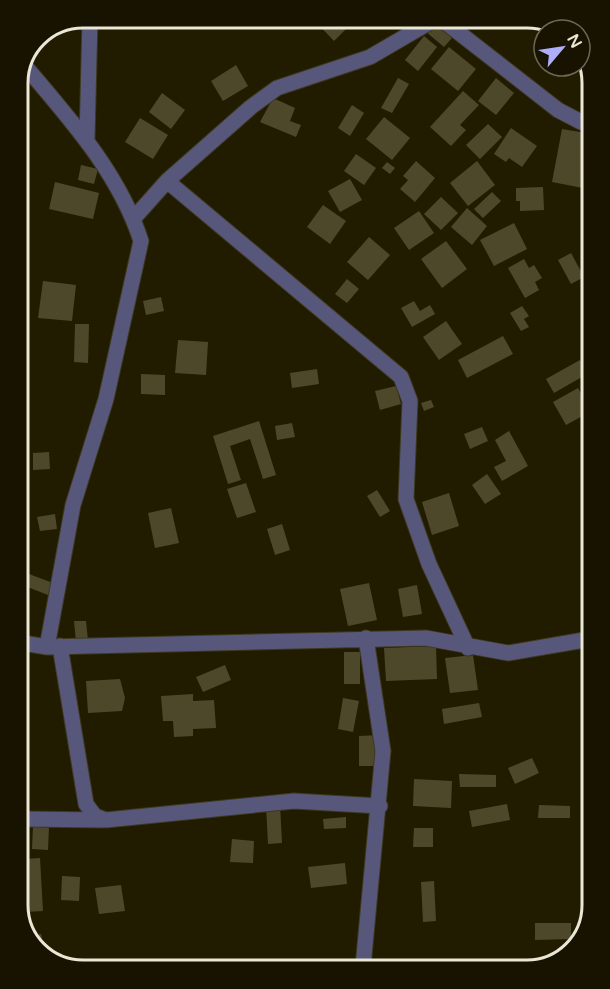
<svg xmlns="http://www.w3.org/2000/svg" width="610" height="989" font-family="'Varela Round',sans-serif">
<rect width="100%" height="100%" fill="#211c00"/>
<path fill="#4e482b" d="M312 18H344L350 25 334 41Z
M473 18H485L480 24Z
M432 22 452 38 444 47 425 31Z
M424 36 437 47 418 71 405 60Z
M449 47 476 69 458 91 431 69Z
M580 49 585 54V68L580 60Z
M236 65 248 86 223 101 211 81Z
M398 78 409 84 392 113 381 108Z
M496 78 514 93 496 115 478 101Z
M463 91 479 105 460 125 466 130 451 146 430 127Z
M162 93 185 110 171 129 149 112Z
M273 98 295 108 290 121 301 125 296 137 260 122Z
M352 105 364 113 350 136 338 128Z
M384 117 410 138 392 160 366 139Z
M140 118 168 135 153 159 125 142Z
M488 124 502 137 480 159 466 145Z
M511 128 537 146 522 167 509 158 506 162 494 154Z
M562 129 586 133V175L583 188 552 182Z
M356 154 376 168 364 185 344 171Z
M416 161 435 178 415 202 400 189 408 180 403 176Z
M477 161 495 185 468 206 450 183Z
M387 162 395 168 390 174 382 168Z
M81 165 98 169 94 184 78 180Z
M350 179 362 200 340 212 328 191Z
M55 182 99 193 93 219 49 209Z
M543 187 544 210 520 211V201H516V188Z
M492 192 501 201 483 218 474 209Z
M441 197 458 213 441 230 424 214Z
M323 205 346 221 330 244 307 227Z
M467 208 487 226 472 245 451 227Z
M419 211 434 233 409 250 394 228Z
M514 223 527 249 494 266 480 240Z
M369 237 390 255 368 280 347 262Z
M446 241 467 269 442 288 421 259Z
M19 249 28 250 26 267 20 266Z
M571 253 584 277 571 284 558 260Z
M524 259 529 268 534 265 542 278 535 282 539 290 525 298 508 268Z
M347 279 359 289 347 303 335 294Z
M43 281 76 285 72 321 38 318Z
M161 297 164 311 146 315 143 301Z
M414 301 420 311 430 305 435 314 412 327 401 308Z
M522 306 529 316 524 319 529 327 521 331 510 313Z
M446 321 462 344 439 360 423 337Z
M75 324H89L88 363 74 362Z
M503 336 513 354 467 378 458 360Z
M178 340 208 342 206 375 175 373Z
M580 360 587 374 554 393 546 379Z
M317 369 319 384 292 388 290 373Z
M141 374 165 375V395L141 394Z
M25 386 29 427 21 428V387Z
M396 386 401 404 380 410 375 391Z
M578 388 588 406V413L566 425 553 402Z
M431 400 434 407 424 411 421 403Z
M259 421 276 475 263 479 250 439 230 446 241 480 228 484 213 436Z
M292 423 295 437 277 440 275 426Z
M482 427 488 441 470 449 464 434Z
M509 431 528 466 502 481 494 467 506 461 495 440Z
M49 452 50 469 33 470V453Z
M487 474 501 494 485 504 472 485Z
M246 483 256 512 237 518 227 489Z
M377 490 390 511 380 517 367 496Z
M449 493 459 526 432 535 422 502Z
M171 508 179 543 155 548 148 513Z
M55 514 57 529 40 531 37 517Z
M282 524 290 550 275 555 267 529Z
M29 574 53 583 48 595 25 586Z
M369 583 377 620 348 626 340 589Z
M417 585 422 614 403 617 398 589Z
M74 621H86L88 641 76 642Z
M436 646 437 679 386 681 384 648Z
M344 652H360V684H344Z
M473 655 478 690 450 693 445 658Z
M225 665 231 680 203 692 196 677Z
M120 679 125 698 122 711 88 713 86 681Z
M193 694V701L214 700 216 728 193 729V736L174 737 173 721H163L161 696Z
M343 698 359 701 353 732 338 729Z
M479 703 482 717 444 724 442 709Z
M380 735 378 766H359V736Z
M532 758 539 773 515 784 508 768Z
M459 774 496 775V787H460Z
M414 779 452 781 451 808 413 806Z
M280 804 282 843 268 844 266 805Z
M507 804 510 820 472 827 469 811Z
M539 805 570 806V818H538Z
M346 817V828L324 829 323 819Z
M33 826H49L48 850 32 849Z
M414 828H433V847H413Z
M586 834H591L592 850 588 851Z
M232 839 254 841 253 863 230 862Z
M40 858 43 911 25 912 24 859Z
M345 863 347 884 311 888 308 867Z
M62 876 80 877 79 901 61 900Z
M434 881 436 921 423 922 421 882Z
M121 885 125 911 99 914 95 888Z
M535 923H571V939L535 940Z
M41 934 47 960 27 937Z"/>
<g fill="none" stroke-linecap="round" stroke-linejoin="round">
<g stroke="#3d381e" stroke-width="17">
<path id="minor" d="M440 18 558 110 581 122 586 118
M25 66C70 119 119 173 141 241L106 399 73 505 47 647
M87 139 90 18
M167 181 401 377 410 401 406 499 429 564 468 648
M134 218 167 181 251 107 277 88 370 57 437 18
M23 643 47 647 426 638 508 653 590 639
M60 646 86 804 95 816 106 820 294 801 380 806
M24 819 103 820
M363 967 383 751 366 638"/>
</g>
<use href="#minor" stroke="#57577b" stroke-width="15"/>
</g>
<path d="M0 0H610V989H0ZM83 28H527A55 55 0 0 1 582 83V905A55 55 0 0 1 527 960H83A55 55 0 0 1 28 905V83A55 55 0 0 1 83 28Z" fill="#181200" fill-rule="evenodd"/>
<path fill="none" stroke="#eae7d6" stroke-width="3" d="M83 28H527A55 55 0 0 1 582 83V905A55 55 0 0 1 527 960H83A55 55 0 0 1 28 905V83A55 55 0 0 1 83 28Z"/>
<g transform="translate(562 48) rotate(61)"><circle r="28" fill="#181200" stroke="#6c6756" stroke-width="1.5"/>
<path d="M0-4.5L10 22L0 15L-10 22Z" fill="#afaefa"/>
<text y="-9" font-size="16" font-weight="bold" text-anchor="middle" fill="#eae7d6">N</text>
</g>
</svg>
